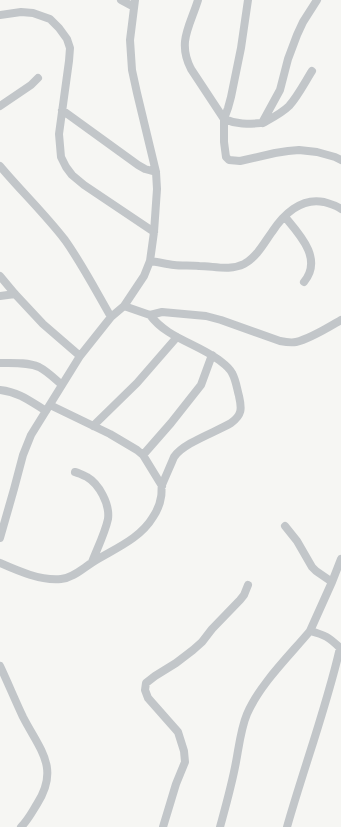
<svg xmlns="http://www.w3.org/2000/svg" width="341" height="827" font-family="Montserrat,sans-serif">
<rect width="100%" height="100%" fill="#f6f6f3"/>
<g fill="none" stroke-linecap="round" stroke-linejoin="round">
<path stroke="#c2c6c9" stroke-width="8" d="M121 0 134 7
M198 0C190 26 177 42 191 69L224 119C238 125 248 124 262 123L280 90 288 59 297 35 303 22 317 0
M248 0 241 48 231 97 228 108 224 119V142L226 157 229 160 240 161 275 153 288 151 299 150 317 152 335 157 341 160
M0 15 21 12 33 13 50 19 59 28 67 39 70 48 69 61 59 134 61 157 66 167 72 175 84 185 154 232
M0 106 31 85 38 78
M62 110 138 165 145 169 156 172
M263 123C272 118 282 113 289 106 298 96 305 82 312 71
M0 166C21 191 45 214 65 240 82 264 96 291 111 317
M285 217C300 235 323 259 304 282
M150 261C158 262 166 264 174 265 182 266 191 265 199 266 214 266 230 271 244 264 257 257 264 243 272 232 283 215 301 197 324 202 330 204 336 205 341 209
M0 276 15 294 43 324 80 356
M0 296 15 294
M124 306 150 315 162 312 206 316 221 320 280 341C285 342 291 343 296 342 310 339 329 327 341 320
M0 363C13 363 27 362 39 367 47 371 55 379 62 385
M0 390C19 392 30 401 46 411
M50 405 110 434 137 450 143 455 162 486
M93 426 137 383 177 337
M143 455 171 423 201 385 212 355
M75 472C79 473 83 475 87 477 99 484 110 504 108 519 105 533 97 549 92 562
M285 526 297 541 312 567 316 571 332 582
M0 538 14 489 23 455 31 435 80 356 111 317 124 306 144 276 150 261 154 232 157 189 156 172 137 93 132 70 130 40 135 0
M0 563C18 571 41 581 61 579 73 578 83 568 93 562 114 549 140 539 153 517 157 511 160 505 161 497 162 494 161 489 162 485 164 480 172 462 174 457 183 443 216 432 231 423 242 415 242 409 239 396 237 389 236 380 232 373 229 367 224 364 219 360 196 343 167 338 150 315
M0 666C8 683 15 700 23 717 40 750 60 768 37 804 32 812 28 820 21 827
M163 827 176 784 185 762 184 751 178 732 148 698 145 690 146 683 155 676 176 663 193 650 202 642 212 629 240 600 244 595 248 585
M220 827C226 805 232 784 236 762 239 746 241 728 247 714 260 684 289 656 310 631
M287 827C304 767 326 709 340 648 329 637 325 635 310 631L332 582 341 559"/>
</g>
</svg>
